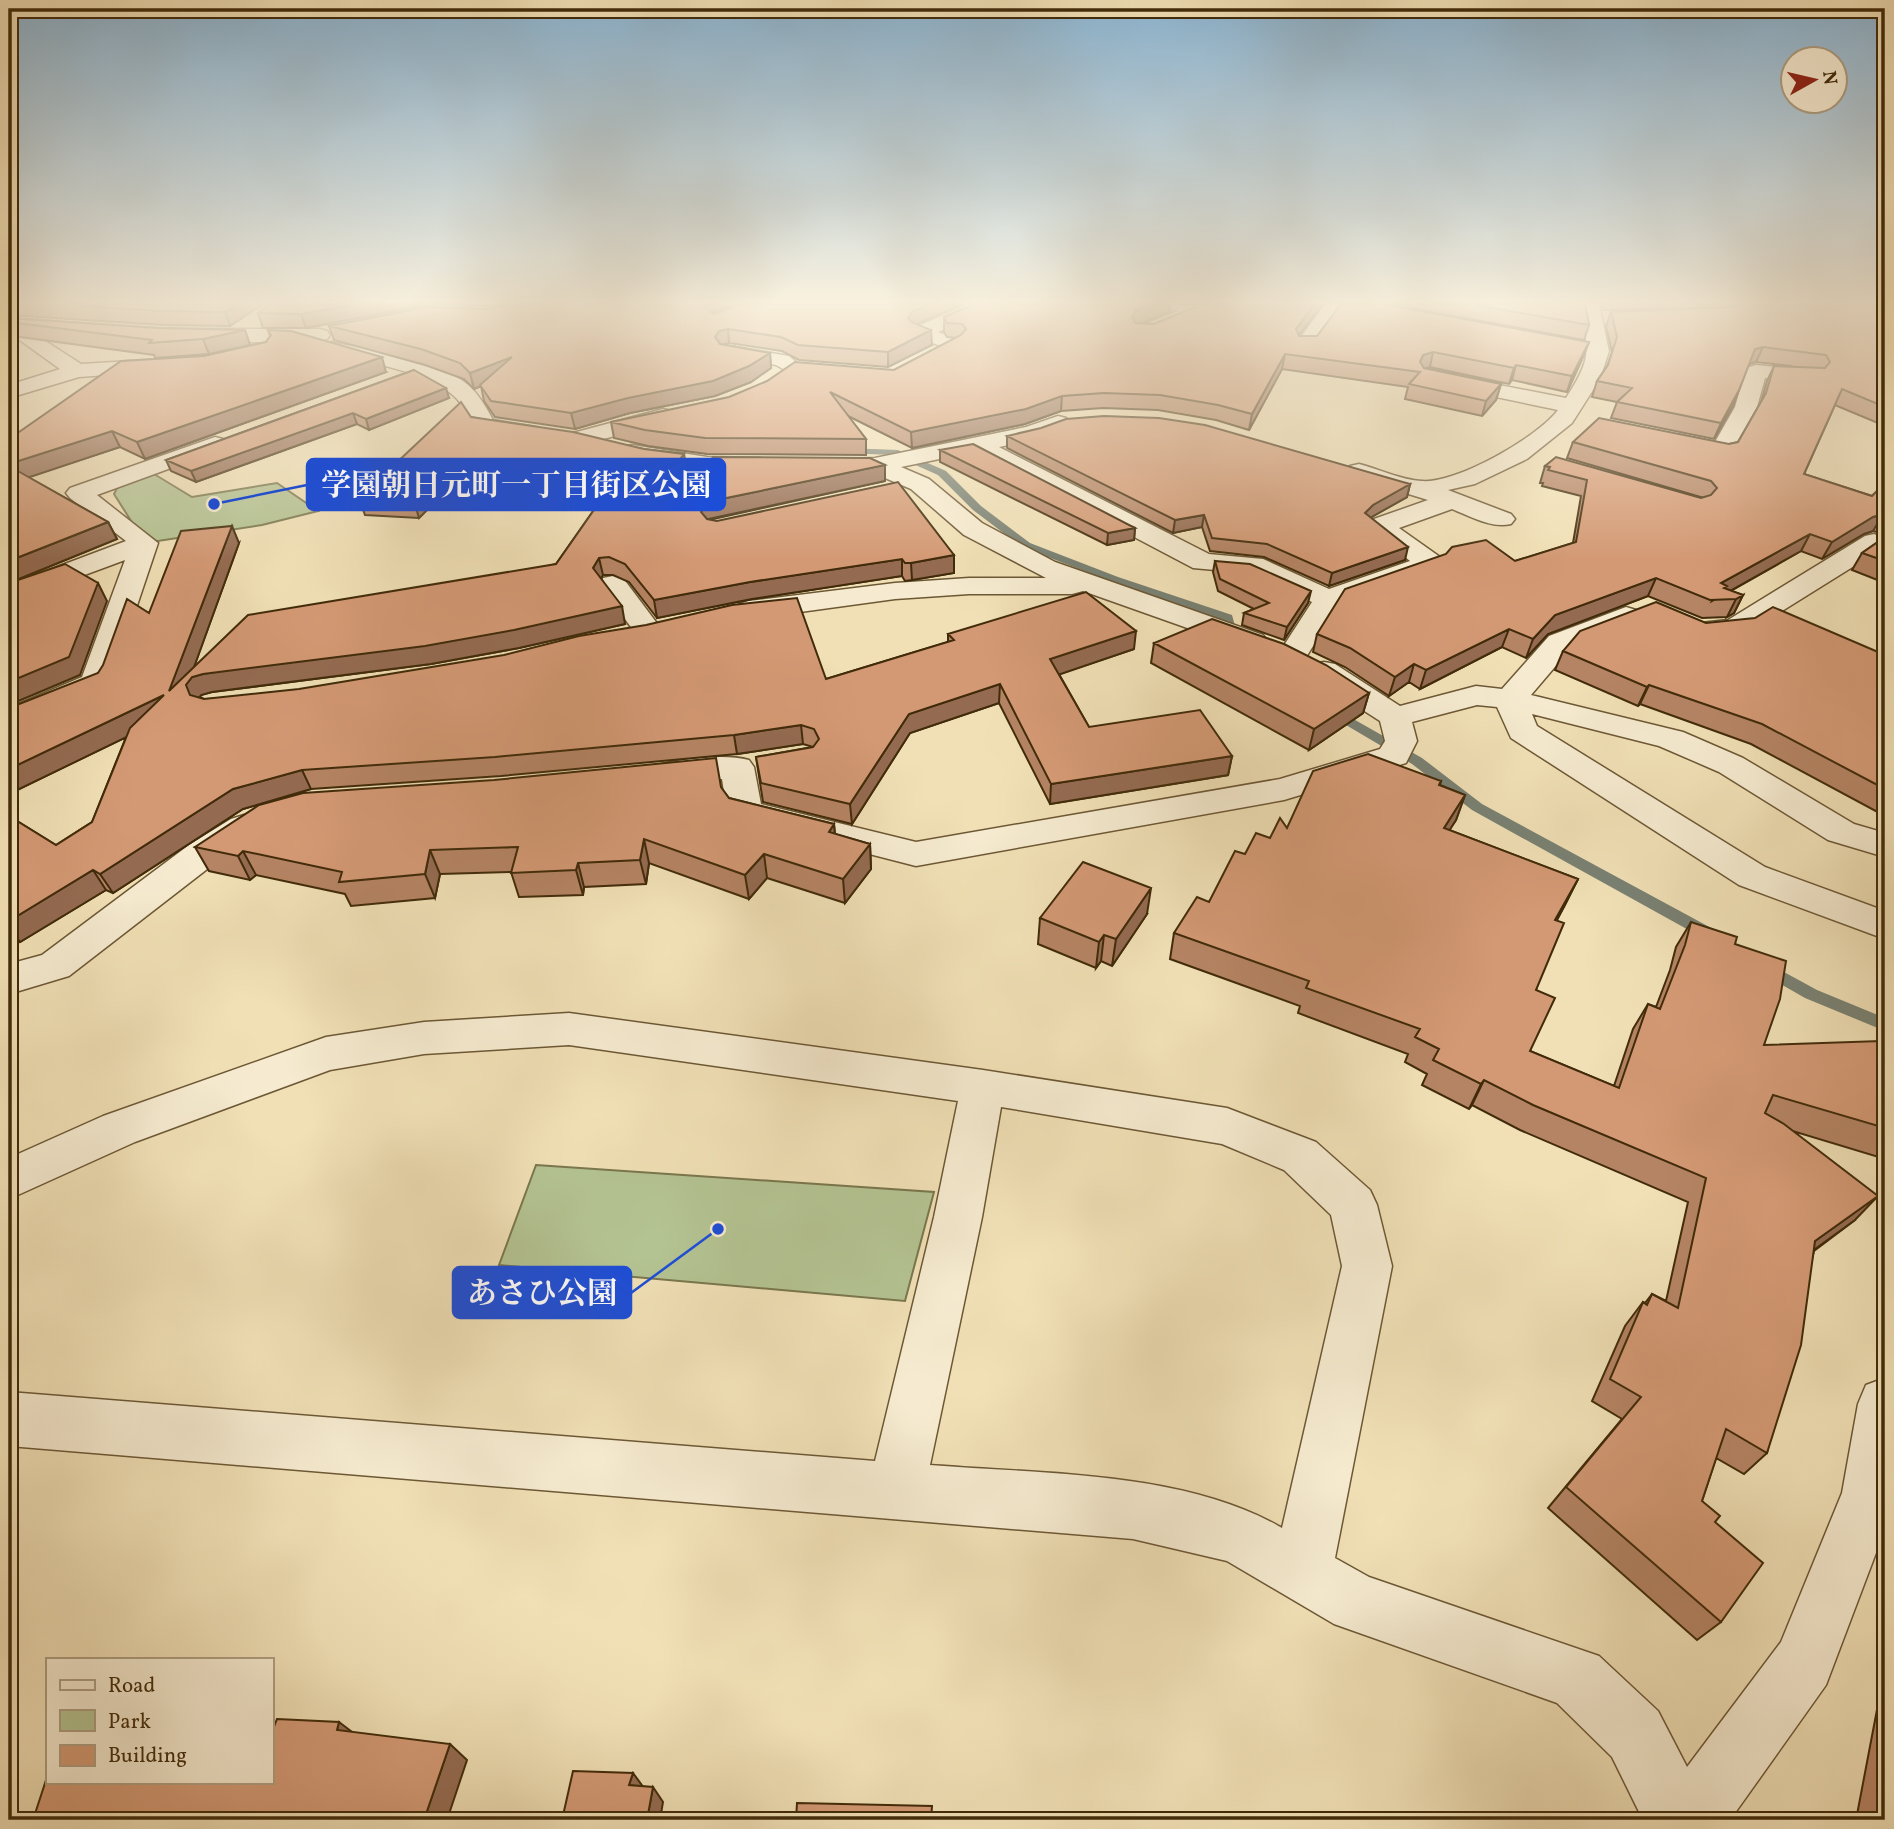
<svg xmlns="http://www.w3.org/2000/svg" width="1894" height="1829" font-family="Vollkorn,'Noto Serif JP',serif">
<rect width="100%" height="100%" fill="#f1e0b6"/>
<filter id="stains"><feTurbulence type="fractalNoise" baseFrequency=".00286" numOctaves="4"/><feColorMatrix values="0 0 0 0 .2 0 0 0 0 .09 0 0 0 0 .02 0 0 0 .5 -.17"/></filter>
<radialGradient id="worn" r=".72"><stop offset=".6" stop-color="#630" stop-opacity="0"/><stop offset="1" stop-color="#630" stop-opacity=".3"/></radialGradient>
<path fill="#b4c392" stroke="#7a774e" stroke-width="2" d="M154 474 192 497 277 483 318 511 262 525 145 543 114 494 118 486Z
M536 1165 934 1192 905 1301 499 1265Z"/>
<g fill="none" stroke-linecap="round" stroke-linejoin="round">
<path fill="#798173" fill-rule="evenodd" d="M438 304H456L502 312 498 314Z
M845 448 898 450 946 471 981 506 1030 543 1118 577 1232 615 1240 644 1234 648 1230 647 1223 620 1110 581 1022 547 973 510 938 475 893 455 842 453 840 451Z
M1334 708 1422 758 1482 804 1715 930 1717 934 1715 938H1703L1472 810 1412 764 1329 715 1327 712Z
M1764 961 1817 990 1885 1018V1031L1805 998 1758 971 1756 967 1758 963Z"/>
<g stroke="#6d5835" stroke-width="3">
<path id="street" d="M21 304 44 305 47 309 31 324 33 333 81 364 164 359 171 361 174 365 171 369 164 371 79 377 9 398V385L60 369 14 336 11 323 25 309Z
M969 304H994L991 308 938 332 960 340 963 344 960 348H946L914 336 911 332 914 328Z
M1163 304 1205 306 1208 310 1205 314 1162 331H1148L1145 327 1148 323 1178 311 1165 308Z
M1325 304H1345L1312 349H1298L1295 345Z
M1579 304H1599L1609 351 1600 379 1572 423 1527 459 1475 484 1448 490 1511 514 1515 519 1511 524C1492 529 1470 516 1452 509L1399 528 1440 557 1444 563 1440 569 1339 605 1303 662 1292 665 1281 662 1277 656 1312 602 1248 573 1193 568 973 452 901 467 929 479 982 523 1055 562 1263 635 1267 641 1263 647 1252 650 1241 647 1083 591 1072 594H969L895 599 749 619 739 616 735 610 739 604 749 601 895 583 969 578H1046L964 535 911 489 871 472 825 470 822 465 825 460 875 458 1026 427 1058 416 1066 418 1069 423C1059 438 1016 443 999 447L1209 554 1263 559 1329 589 1410 561 1367 526 1371 520 1428 500 1350 476 1347 471 1350 466 1359 464C1379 469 1401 480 1422 481 1456 484 1538 437 1558 410L1448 387 1440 386 1437 381 1440 376 1448 375 1566 398C1593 357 1589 350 1579 304Z
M195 329H320L327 331 330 335 327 339 320 341 273 343 188 339 185 335 188 331Z
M331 342C370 351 436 359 467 384 478 393 486 407 493 420L536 427 540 432 536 437 528 439 476 430C469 419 465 407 456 398 429 370 361 362 324 352L321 348 324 344Z
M729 346 789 356 803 368 799 372 792 374 776 365 722 356 719 352 722 348Z
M1756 365 1809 370 1817 371 1820 376 1817 381 1809 382 1765 378 1757 407 1730 456 1722 458 1672 447 1668 442 1672 437 1680 435 1715 442 1735 407 1745 371 1749 367Z
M663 409 671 411 674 416 671 421 577 446 569 444 565 439 569 434Z
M215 437 223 439 227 444 223 449 97 495 158 543 111 683 106 690 9 730V708L82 677 125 560 9 603V585L126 541 70 498 66 493 70 488Z
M632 445 707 457 760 458 769 460 772 465 769 470 714 471 678 520 669 523 660 520 656 515 691 469 624 457 620 452 624 447Z
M1874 534 1885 539 1883 548 1745 634 1701 639 1691 636 1686 630 1691 624 1728 620 1865 536Z
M613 576 623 578 659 626 664 632 659 638 649 641 639 638 599 584 603 578Z
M1626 607 1636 610 1640 616 1636 622 1571 648 1531 695 1683 732 1743 758 1854 824 1885 833V857L1828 840 1719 772 1659 746 1532 714 1537 726 1765 867 1885 911V939L1739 885 1511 738 1497 707 1477 705 1412 722 1417 741 1406 763 1284 800 916 866 733 819 727 811 722 779 666 783 654 780 649 773 654 766C679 759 724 753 749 760L754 767 761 804 916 842 1280 779 1380 749 1385 741 1380 721 1313 678 1309 671 1313 664 1324 662 1335 664 1400 706 1476 686 1502 689 1549 636Z
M244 815 257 819 262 827 257 835 215 863 69 976 9 994V964L42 955 189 845 231 819Z
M569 1013 983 1070 1227 1108 1316 1142 1370 1190 1377 1205 1392 1266 1335 1558 1369 1577 1599 1656 1658 1711 1687 1767 1781 1642 1842 1493 1858 1404 1866 1385 1885 1378V1529L1826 1685 1730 1820H1643L1612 1757 1557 1703 1334 1624 1227 1561 1133 1539 9 1446V1392L875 1461 934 1217 958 1101 569 1045 424 1054 330 1070 135 1142 9 1199V1158L103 1116 326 1037 424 1022ZM1001 1107 1222 1144 1284 1170 1331 1215 1342 1266 1282 1528C1185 1471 1041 1474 930 1465L982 1217Z"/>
</g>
<use href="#street" fill="#f6ebd0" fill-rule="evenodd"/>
</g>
<path fill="#b58464" stroke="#412b0a" stroke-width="2" d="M9 304H263L230 326 164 325 9 315Z
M270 304H509L489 306 430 304 306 328H263L258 313Z
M975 304H1170L1169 312 1141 323 1299 336 1589 342 1583 357 1567 392 1512 380 1509 384 1430 367 1425 368 1501 384 1496 400 1482 416 1405 399 1408 387 1282 369 1249 430 1216 420 1158 410 1103 408 1061 411 1025 424 912 448 848 416 866 439V455L707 454 648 446 614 438 611 422 894 370 956 338 947 337 944 332V317Z
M1389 304H1585L1589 325 1584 340Z
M1600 304H1885V426L1835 405 1804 474 1872 496 1885 483V583L1852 570 1862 553 1885 537V534L1873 531 1864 534 1822 559 1801 551 1731 591 1743 595 1734 613 1727 617 1702 618 1648 596 1548 634 1526 658 1502 647 1420 689 1409 682 1389 696 1345 667 1313 652 1317 634 1515 561 1573 543 1581 496 1542 486 1543 483H1540L1545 466 1701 498H1704L1567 458 1573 442 1729 444 1738 442 1761 402 1767 381 1774 366H1792L1756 362 1749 364 1733 406 1714 439 1611 418 1617 402 1592 397 1597 381 1607 366 1612 352 1606 326 1611 312 1733 307 1603 310Z
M485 309 712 313 714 314 916 324 932 345 888 367 799 360 782 351 729 343 725 345 770 353 771 368 751 382 715 396 630 413 575 429 495 417 484 401 481 386 474 389 464 379 425 365 334 340 329 326Z
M9 318 158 328 245 330 250 345 209 354 155 358 154 355 12 336V381L9 383Z
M268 330 386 372 145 459 120 447 28 477 108 522 117 539 9 583V394L12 400V437L204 356 266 342 270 336Z
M414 370 449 398 369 430 357 424 196 482 171 471 166 460Z
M471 417 644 449 684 454 686 471 659 506 665 508 885 481 709 520 954 555V573L912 580 905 581 902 576 752 599 657 618 629 582 613 575H603L601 578 625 624 519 648 431 664 212 692 201 695 200 697 204 699 826 679 948 642V634L1134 649 1059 674 1089 727 1232 756 1228 775 1050 804 999 703 910 733 852 824 763 802 756 757 813 747 803 744 737 754 501 776 311 789 243 809 113 893 106 890 20 942 11 936 9 938V816L56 845 92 822 126 737 9 794 98 673 149 613 239 543 194 667 556 564 598 504 466 501 461 508 430 507 419 518 365 515 359 498Z
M1007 436 1410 484 1407 497 1371 517 1405 560 1329 586 1264 557 1210 551 1202 527 1173 533 1007 448Z
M940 450 1135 528 1134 540 1107 545 940 462Z
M1215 561 1308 603 1284 640 1242 625 1244 613 1254 609 1218 591 1213 572Z
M1706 623 1885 655V816L1751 744 1640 704 1638 706 1555 670 1563 651Z
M1154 643 1369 693 1363 713 1309 750 1151 663Z
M1441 781 1440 785 1465 795 1456 820 1449 830 1578 879 1557 920 1536 990 1530 1051 1614 1086 1633 1029 1648 1004 1656 1007 1670 970 1676 947 1691 922 1735 944 1764 1045 1885 1047V1159L1796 1132 1855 1220 1814 1251 1767 1453 1744 1474 1716 1458 1702 1501 1715 1522 1721 1622 1697 1640 1548 1508 1622 1419 1592 1401 1625 1326 1643 1302 1645 1303 1652 1294 1666 1301 1688 1202 1520 1130 1472 1105 1469 1109 1422 1085 1427 1074 1405 1062 1408 1054 1298 1013 1300 1006 1170 959 1174 933 1209 902 1245 854 1270 838Z
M721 788 729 798 834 824 835 834 870 844 871 869 845 903 767 878 749 899 649 863 646 884 584 887 583 895 519 897 511 872 440 874 435 898 351 906 345 894 256 875 250 880 209 871 195 847Z
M1147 914 1112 966 1101 961 1096 968 1038 944 1040 918Z
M1885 1695V1820H1856L1879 1699Z"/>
<path fill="#946b51" stroke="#412b0a" stroke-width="2" d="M237 304H263L230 326 225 312Z
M356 304H430L306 328 301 314Z
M488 304H509L489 306Z
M704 304H735L708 314 703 306Z
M930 304H963L913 326 908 318 913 311Z
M1155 304H1170L1169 312 1135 326 1132 317 1136 311Z
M1315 304H1323L1293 343 1296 329Z
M728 329 729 343 721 345 715 337 719 331Z
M9 330 12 336V381L9 383Z
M245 330 250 345 209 354 203 339Z
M931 330 932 345 888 367V352Z
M1589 342 1583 357 1567 392 1572 376Z
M1763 347 1756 362 1748 364 1755 349Z
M1433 352 1430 367 1419 370 1420 362 1423 355Z
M770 353 771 368 751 382 715 396 630 413 575 429 571 413Z
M1285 354 1282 369 1249 430 1252 414Z
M382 357 386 372 145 459 137 442Z
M512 357 515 372 474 389 470 373Z
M1516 365 1512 380 1509 384 1514 368Z
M1501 384 1496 400 1482 416 1486 401Z
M446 388 449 398 369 430 366 419Z
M1739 390 1733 406 1714 439 1721 423Z
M9 394 12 400V459L9 453Z
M1062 396 1061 411 1025 424 912 448 911 432Z
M353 413 357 424 196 482 191 471Z
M112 431 120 447 15 482 9 470V464Z
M684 454 686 471 654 513 651 496Z
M885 465V481L709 519 704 529 701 512 707 502Z
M1410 484 1407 497 1370 518 1365 513 1373 505Z
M461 485 466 501 461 508 457 491Z
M424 490 430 507 419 518 414 501Z
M1883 514 1873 531 1864 534 1822 559 1832 542 1873 517Z
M1204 515 1202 527 1173 533 1175 520Z
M108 522 117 539 9 583V561Z
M232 526 239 543 189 681 192 677 203 674 622 606 625 624 519 648 431 664 212 692 201 695 195 703 169 691Z
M1135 528 1134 540 1107 545 1108 533Z
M1810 534 1801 551 1712 601 1721 583Z
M1408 547 1405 560 1329 586 1332 573Z
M954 555V573L912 580 911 563Z
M599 558 603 575 597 586 593 568Z
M902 559V576L752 599 657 618 654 600 750 582Z
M1656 578 1648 596 1548 634 1526 658 1533 639 1555 615Z
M98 583 107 601 80 675 9 705V682Z
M1311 591 1308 603 1284 640 1287 627Z
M1743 595 1734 613 1727 617 1736 599Z
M1509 629 1502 647 1420 689 1426 670Z
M1136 631 1134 649 1049 678 1050 659Z
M1414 664 1409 682 1389 696 1395 677Z
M1000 684 999 703 910 733 852 824 850 804 909 714Z
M1649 685 1640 704 1638 706 1647 687Z
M1369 693 1363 713 1309 750 1314 729Z
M164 695 174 714 9 794V769Z
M801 725 803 744 737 754 734 735Z
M1232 756 1228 775 1050 804 1051 784Z
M302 770 311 789 243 809 113 893 100 874 233 789Z
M1465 795 1456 820 1435 853 1444 828Z
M834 824 836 848 829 832Z
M644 839 649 863 646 884 640 860Z
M870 844 871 869 845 903 843 879Z
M430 850 440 874 435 898 425 874Z
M243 851 256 875 250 880 238 856Z
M764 854 767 878 749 899 745 875Z
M578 863 584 887 583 895 576 870Z
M93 870 106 890 20 942 9 927V921Z
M1578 879 1565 905 1543 945 1555 920Z
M1151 888 1147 914 1112 966 1116 939Z
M1104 935 1101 961 1096 968 1099 942Z
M1484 1080 1472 1105 1469 1109 1481 1084Z
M1878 1196 1855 1220 1793 1265 1815 1241Z
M339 1722 360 1738 337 1730Z
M450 1744 467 1760 447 1820H424Z
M633 1773 644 1788 629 1785Z
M653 1787 663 1802 660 1820H647Z"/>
<path fill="#d39974" stroke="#412b0a" stroke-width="2" d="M53 304H237L225 312 158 311Z
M270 304H356L301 314 258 313Z
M523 304H704L703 306 714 314 742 304H930L913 311 908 318 911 322 931 330 888 352 798 345 781 337 728 329 719 331 715 337 720 344 770 353 749 366 713 381 628 398 571 413 491 401 480 385 512 357 470 373 460 363 421 349 329 326 427 307 485 309Z
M975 304H1155L1136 311 1132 317 1135 323 1153 324 1204 304H1315L1296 329 1299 336H1317L1341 304H1383L1589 342 1572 376 1516 365 1514 368 1433 352 1423 355 1420 362 1424 368 1501 384 1486 401 1409 384 1420 372 1285 354 1252 414 1218 405 1160 395 1104 393 1062 396 1026 409 911 432 830 392 866 439 705 438 645 430 611 422 729 397 767 381 795 362 894 370 961 335 966 329 962 324 947 323 944 317Z
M1470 304H1585L1589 325Z
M1738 304H1885V407L1842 389 1804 474 1872 496 1885 483V515L1883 514 1873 517 1832 542 1810 534 1721 583 1727 586 1724 588 1743 595 1736 599 1710 600 1656 578 1555 615 1533 639 1509 629 1426 670 1414 664 1395 677 1350 648 1317 634 1345 589 1446 554 1452 547 1486 540 1515 561 1576 542 1587 480 1548 470 1550 467 1545 466 1556 457 1701 498 1711 495 1717 488 1711 481 1573 442 1599 418 1729 444 1738 442 1766 393 1774 366 1825 368 1830 362 1826 355 1763 347 1755 349 1739 390 1721 423 1617 402 1632 388 1597 381 1608 365 1617 337 1611 312 1732 307Z
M9 318 158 328 245 330 203 339 149 343 152 340 9 322Z
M268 330 291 331 382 357 137 442 112 431 9 464V439L121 361 204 356 266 342 271 335Z
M414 370 446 388 366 419 353 413 191 471 166 460Z
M461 402 471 417 573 432 644 449 684 454 651 496 655 505 665 508 677 504 713 457 870 458 885 465 707 502 701 512 707 519 717 521 898 482 954 555 911 563H905L902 559 750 582 654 600 625 564 609 557 599 558 593 568 622 606 514 630 425 646 203 674 192 677 186 685 190 695 204 699 299 689 504 655 579 636 646 625 732 605 797 598 826 679 954 640 948 634 1086 592 1136 631 1050 659 1089 727 1200 710 1232 756 1051 784 1000 684 909 714 850 804 761 783 756 757 813 747 819 739 814 729 801 725 734 735 495 757 302 770 233 789 100 874 93 870 9 921V816L56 845 92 822 130 728 164 695 9 769V708L98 673 103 665 127 599 149 613 181 531 232 526 169 691 248 615 556 564 610 487 461 485 457 491 424 490 414 501 359 498Z
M1104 416 1159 418 1205 425 1410 484 1373 505 1365 513 1408 547 1332 573 1267 544 1212 538 1204 515 1175 520 1007 436 1041 428 1066 419Z
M973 444 1135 528 1108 533 940 450Z
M9 466 108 522 9 561Z
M1885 537V561L1862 553Z
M1215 561 1250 564 1311 591 1287 627 1244 613 1269 603 1220 579Z
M65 564 98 583 69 657 9 682V583Z
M1656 602 1706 623 1755 618 1773 607 1885 655V789L1762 724 1649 685 1647 687 1563 651 1580 631Z
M1212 619 1284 644 1326 665 1369 693 1314 729 1154 643Z
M1368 754 1441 781 1439 785 1465 795 1444 828 1578 879 1555 920 1564 923 1536 990 1555 998 1530 1051 1619 1088 1648 1004 1660 1009 1685 945 1691 922 1737 937 1735 944 1786 961 1780 999 1764 1045 1881 1041 1885 1047V1128L1773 1095 1765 1113 1784 1124 1878 1196 1815 1241 1801 1345 1767 1453 1726 1429 1702 1501 1720 1516 1715 1522 1763 1563 1721 1622 1566 1487 1641 1397 1610 1379 1643 1302 1647 1305 1652 1294 1678 1308 1706 1178 1533 1105 1484 1080 1481 1084 1433 1060 1439 1049 1415 1037 1420 1029 1306 988 1309 981 1174 933 1197 897 1209 902 1235 851 1245 854 1256 833 1270 838 1280 818 1287 828 1313 771Z
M716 758 721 787 729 798 834 824 829 832 870 844 843 879 764 854 745 875 644 839 640 860 578 863 576 870 511 873 518 847 430 850 425 874 339 882 342 872 243 851 238 856 195 847 259 805 303 793 494 780Z
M1083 862 1151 888 1116 939 1104 935 1099 942 1040 918Z
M277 1719 339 1722 337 1730 450 1744 424 1820H33L47 1777V1782H271V1734Z
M573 1771 633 1773 629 1785 653 1787 647 1820H562Z
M797 1803 932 1806 931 1820H796Z"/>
<linearGradient id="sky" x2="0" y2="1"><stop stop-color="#8bb6d5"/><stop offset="0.54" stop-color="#f9f1de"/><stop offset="1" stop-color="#f9f1de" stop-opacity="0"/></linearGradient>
<rect width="1894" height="560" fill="url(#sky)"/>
<path fill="none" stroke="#1d4ed8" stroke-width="2.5" d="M214 504L307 485M718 1229L631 1293"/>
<g fill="#1d4ed8" stroke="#f6ebd0" stroke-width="2.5">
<circle cx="214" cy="504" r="7"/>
<circle cx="718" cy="1229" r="7"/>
</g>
<g fill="#1d4ed8" stroke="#1d4ed8" stroke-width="2.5">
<rect x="307" y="459" width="418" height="51" rx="7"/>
<rect x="453" y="1267" width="178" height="51" rx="7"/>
</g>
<g font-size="30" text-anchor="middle" font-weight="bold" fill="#fff">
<text x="516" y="495">学園朝日元町一丁目街区公園</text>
<text x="542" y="1303">あさひ公園</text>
</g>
<rect width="1894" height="1829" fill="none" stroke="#f1e0b6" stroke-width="35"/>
<rect x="10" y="10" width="1873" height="1808" fill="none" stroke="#412b0a" stroke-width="3.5"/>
<rect x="18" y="18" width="1859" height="1794" fill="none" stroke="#412b0a" stroke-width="2"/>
<rect x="46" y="1658" width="228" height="126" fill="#f6ebd0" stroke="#ae9e81" stroke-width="2"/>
<rect x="60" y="1680" width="35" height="10" fill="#f6ebd0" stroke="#ae9e81" stroke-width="2"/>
<text x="108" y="1692" font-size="21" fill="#412b0a">Road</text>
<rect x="60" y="1710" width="35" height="21" fill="#b4c392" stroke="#ae9e81" stroke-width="2"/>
<text x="108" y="1728" font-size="21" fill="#412b0a">Park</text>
<rect x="60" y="1745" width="35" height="21" fill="#d39974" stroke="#ae9e81" stroke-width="2"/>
<text x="108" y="1762" font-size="21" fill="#412b0a">Building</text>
<g transform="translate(1814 80) rotate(82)"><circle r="33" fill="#f6ebd0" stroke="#ae9e81" stroke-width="2"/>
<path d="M0-5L12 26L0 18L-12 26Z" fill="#8f2418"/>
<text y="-10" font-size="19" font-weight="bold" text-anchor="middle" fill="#412b0a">N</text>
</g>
<rect width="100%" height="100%" filter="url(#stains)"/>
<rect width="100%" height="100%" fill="url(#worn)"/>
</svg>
